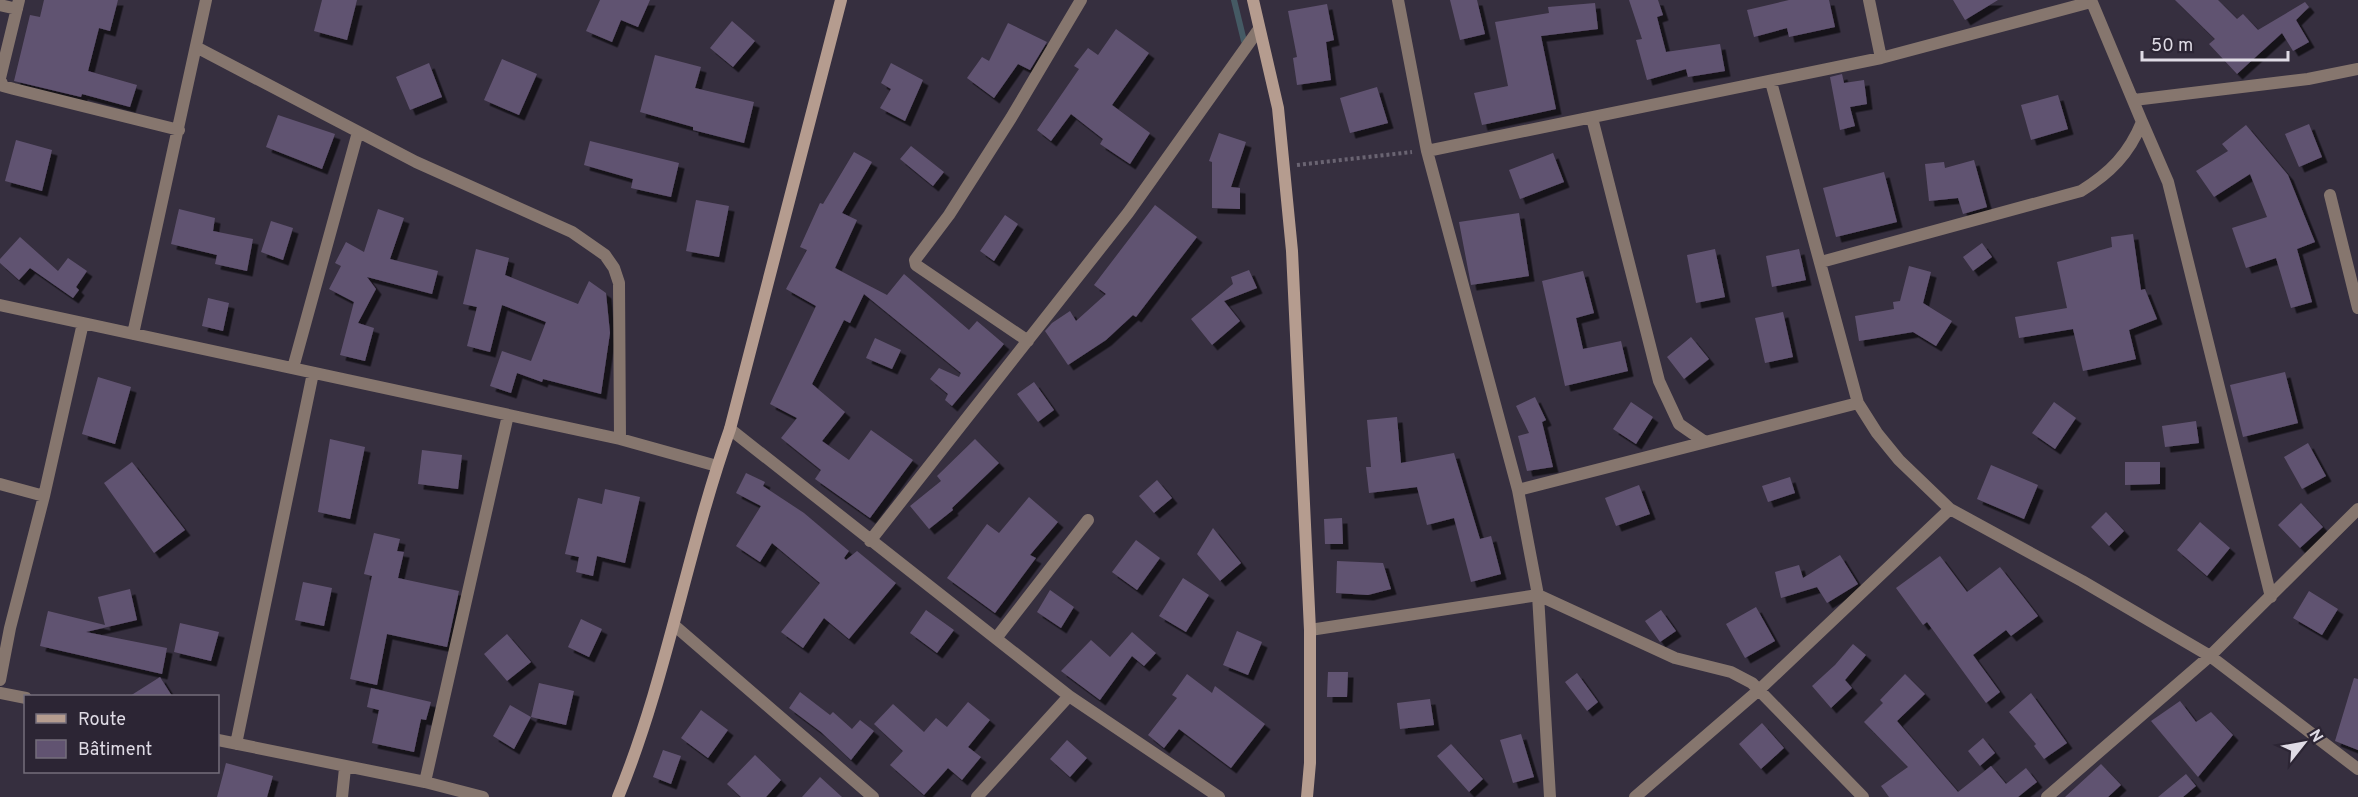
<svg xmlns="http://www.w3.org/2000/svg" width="2358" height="797" font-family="Overpass,sans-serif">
<defs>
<filter id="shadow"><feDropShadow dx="5.5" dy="5.5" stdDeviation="0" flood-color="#0009"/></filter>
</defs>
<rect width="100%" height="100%" fill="#362f3f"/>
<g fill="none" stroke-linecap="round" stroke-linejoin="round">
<path stroke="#455a64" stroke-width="6" d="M1234 0 1244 41"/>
</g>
<path fill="#615371" filter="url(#shadow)" d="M44 0H118L110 31 99 28 88 71 137 85 130 107 82 94 81 97 14 81 30 15 40 17Z
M322 0H357L347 40 314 31Z
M600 0H650L638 27 621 20 612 42 586 31Z
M1450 0H1477L1485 34 1460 40Z
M1629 0H1658L1663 15 1657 17 1666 52 1720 44 1725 71 1688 77 1686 69 1647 80 1636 40 1642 39Z
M1789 0H1829L1835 27 1789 37 1787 28 1754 37 1747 10Z
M1953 0H1998L1965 20Z
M2175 0H2218L2237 19 2243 14 2258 30 2305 2 2309 7 2296 20 2309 42 2293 51 2282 33 2237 74 2209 44 2215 39Z
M1595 3 1598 29 1541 36 1556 109 1482 125 1474 93 1508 86 1495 22 1549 13 1548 7Z
M1327 4 1334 40 1326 42 1331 80 1297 85 1293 58 1297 57 1288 11Z
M732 21 755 41 733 67 710 48Z
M1008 23 1047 42 1030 70 1018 64 994 98 967 78 982 57 989 61Z
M1116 29 1149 53 1112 105 1150 133 1130 164 1100 144 1103 139 1071 114 1051 141 1037 130 1079 69 1074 66 1088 48 1098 55Z
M655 55 701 67 695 88 754 102 744 143 693 130V127L640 112Z
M502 59 537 74 519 115 484 100Z
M429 63 442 97 410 110 396 77Z
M891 63 923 80 905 121 880 108 891 89 881 83Z
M1842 74 1844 83 1864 80 1867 104 1850 107 1855 126 1840 130 1830 77Z
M1377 87 1388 123 1350 133 1340 98Z
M2058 95 2068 129 2031 140 2021 105Z
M278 115 335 134 322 169 266 147Z
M2309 124 2322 157 2299 167 2285 134Z
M2246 125 2288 175 2315 242 2297 249 2312 302 2291 308 2276 258 2246 268 2232 228 2267 217 2250 174 2214 197 2196 171 2228 151 2222 144Z
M1219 133 1246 142 1231 187 1240 188V209L1212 208V162L1209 161Z
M16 140 52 150 42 191 5 181Z
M590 141 679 163 671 197 631 188 633 179 584 165Z
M911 146 944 172 933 186 900 159Z
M854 152 872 162 842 213 857 220 835 268 887 295 904 274 969 330 977 321 1004 344 952 406 945 400 948 394 930 379 939 368 959 377 961 373 864 294 850 323 844 320 812 384 845 412 822 441 849 460 871 430 913 460 870 518 815 479 821 470 781 438 797 418 770 404 816 306 786 289 807 250 800 247 820 203 823 204Z
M1553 153 1564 182 1520 199 1509 170Z
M1974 160 1987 207 1963 214 1958 198 1929 201 1925 164 1944 162 1945 168Z
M1884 172 1897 222 1836 237 1823 188Z
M696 200 729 206 719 257 686 251Z
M1155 205 1197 237 1136 317 1133 315 1106 340 1068 365 1045 331 1052 323 1070 311 1076 321 1106 294 1094 285Z
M179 209 215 218 213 231 253 239 247 271 215 264 217 255 171 244Z
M378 209 404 218 390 259 438 271 432 294 367 277 376 289 358 323 374 328 365 361 340 355 354 302 329 289 341 266 335 263 346 242 364 252Z
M1519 213 1529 276 1471 285 1459 222Z
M1005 215 1018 224 994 261 980 251Z
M271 221 293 228 283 260 261 252Z
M2133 234 2141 290 2145 289 2157 319 2129 330 2136 359 2083 371 2073 329 2019 338 2015 317 2067 308 2057 262 2112 247 2111 237Z
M20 237 58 271 68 258 87 271 76 287 79 290 73 298 30 268 19 280 0 263V259Z
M1982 243 1992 257 1973 271 1963 257Z
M476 249 509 258 505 275 578 304 589 281 606 293 610 333 601 394 543 379 542 382 517 373 511 393 490 386 502 351 531 361 546 322 502 305 490 352 467 346 477 307 463 304Z
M1715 249 1725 297 1696 303 1687 255Z
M1799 249 1806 280 1772 287 1766 256Z
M1909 266 1931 272 1923 303 1952 321 1936 346 1913 332 1859 341 1855 316 1894 309 1893 302 1900 301Z
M1249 270 1257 288 1224 301 1240 321 1212 345 1191 319 1233 284 1231 277Z
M1583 271 1594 313 1576 318 1583 349 1621 341 1628 371 1565 386 1542 281Z
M208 298 229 303 223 331 202 326Z
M1783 312 1793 357 1765 363 1755 318Z
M1691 337 1709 359 1684 379 1667 357Z
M875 338 901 350 892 369 866 358Z
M2285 372 2298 423 2243 437 2230 385Z
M98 377 131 387 115 444 82 434Z
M1034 382 1054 410 1038 422 1017 394Z
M1535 397 1546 420 1542 422 1553 467 1527 471 1518 436 1529 433 1516 406Z
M1631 402 1653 417 1636 444 1613 429Z
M2054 402 2076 418 2055 449 2032 433Z
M1397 417 1401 463 1454 453 1480 539 1491 536 1501 574 1471 582 1454 518 1427 525 1417 487 1369 493 1366 467H1371L1367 420Z
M2196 421 2199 443 2165 447 2162 426Z
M330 439 365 447 350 519 318 512Z
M975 439 999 463 952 508 953 510 929 529 910 506 941 481 937 476Z
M2308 443 2326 476 2302 489 2284 457Z
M422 450 462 455 458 489 418 484Z
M132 462 185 530 154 553 104 483Z
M2125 462H2160V484L2125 485Z
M1991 465 2038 485 2024 519 1977 499Z
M746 473 765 482 763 486 804 513 849 551 844 558 846 560 857 551 896 583 849 639 824 618 803 648 781 632 820 583 772 543 760 562 736 546 761 506 736 493Z
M1790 477 1795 493 1768 502 1762 486Z
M1157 480 1172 498 1154 513 1139 496Z
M1639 485 1650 514 1616 526 1605 498Z
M605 489 640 497 625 563 597 556 593 576 576 572 579 557 565 554 578 498 602 504Z
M1029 497 1058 522 1030 555 1036 558 995 613 947 578 987 524 999 533Z
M2301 503 2323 527 2300 548 2278 525Z
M2106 512 2124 531 2109 546 2091 527Z
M1342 518 1343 544H1325L1324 519Z
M2200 522 2230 548 2207 576 2177 550Z
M1213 528 1241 563 1220 581 1197 554Z
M374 533 400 539 397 551 404 552 398 578 459 591 447 647 387 634 377 685 350 679 372 576 364 574Z
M1136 540 1160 558 1137 590 1112 572Z
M1840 555 1858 584 1827 603 1817 587 1781 598 1775 572 1799 565 1803 578Z
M1940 556 1967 592 2000 567 2038 616 2011 636 2006 630 1973 655 2000 692 1986 703 1927 622 1923 625 1896 588Z
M1337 561 1383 563 1391 589 1368 595 1336 593Z
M1183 578 1209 595 1186 632 1159 616Z
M303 582 332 588 324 626 295 620Z
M130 589 137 620 86 632 167 648 162 674 40 646 48 611 105 625 98 597Z
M1050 590 1074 607 1061 628 1037 612Z
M2309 591 2338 609 2322 635 2293 618Z
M1756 607 1775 641 1745 658 1726 624Z
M926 610 954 630 937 653 910 633Z
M1661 610 1676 631 1660 642 1645 621Z
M581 619 602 629 589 657 568 647Z
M180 623 219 632 211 661 174 652Z
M1237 631 1262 642 1248 675 1223 665Z
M1132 632 1156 653 1144 666 1132 656 1100 700 1061 671 1091 640 1110 657Z
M507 634 531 662 507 681 484 654Z
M1853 644 1866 655 1845 680 1852 688 1831 708 1812 686 1835 665Z
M1328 672H1348L1347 697H1327Z
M1577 673 1598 702 1587 711 1565 682Z
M1187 674 1212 693 1215 686 1265 724 1231 768 1179 729 1164 748 1148 735 1177 698 1172 695Z
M1905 674 1925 694 1897 721 1958 792 1991 766 2006 784 2026 768 2037 782 2018 797H1889L1881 786 1908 767 1864 722 1883 703 1880 700Z
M160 677 172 696H130Z
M2354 678 2358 679V750L2335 741Z
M539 683 574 691 566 725 531 717 514 749 493 736 510 705 531 717Z
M371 688 431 702 426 720 421 719 414 752 372 743 379 710 367 707Z
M800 692 830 715 833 712 852 729 860 720 874 731 851 760 821 732 789 708Z
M2031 693 2067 743 2044 759 2034 746 2036 744 2009 712Z
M1430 699 1434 725 1400 729 1397 703Z
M2180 701 2196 722 2211 712 2233 735 2198 777 2151 721Z
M968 702 990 720 968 747 981 757 962 780 948 768 924 795 890 765 903 751 874 724 893 704 924 732 936 718 947 727Z
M701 710 728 730 708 758 681 738Z
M1762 723 1784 748 1761 769 1739 744Z
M1521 734 1534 777 1513 783 1500 740Z
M1983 738 1995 753 1980 766 1968 751Z
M1067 740 1087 758 1070 777 1050 759Z
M1451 744 1483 779 1469 792 1437 756Z
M663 750 681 756 671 784 653 777Z
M755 755 781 780 766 797H741L727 784Z
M226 763 273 776 267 797H217Z
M2101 764 2121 785 2108 797H2065Z
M2186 774 2196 786 2183 797H2158Z
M820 777 842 797H802Z"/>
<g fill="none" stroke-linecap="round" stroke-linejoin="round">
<path stroke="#6a6472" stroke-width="4" stroke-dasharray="3 3" stroke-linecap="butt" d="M1297 165 1412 152"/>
<path stroke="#86766e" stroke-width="12" d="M1398 0 1427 151 1518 490 1858 403
M1869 0 1881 58
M0 5 17 9
M196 47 416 162 572 232 605 255 614 268 619 283 620 439
M0 78 19 0
M0 79 3 86 14 89 179 130
M1771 82 1858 403 1877 433 1899 460 1950 509 2082 581 2210 656 2358 769
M2134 100 2308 79 2358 69
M1592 118 1659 381 1679 424 1705 442
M2142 122 2168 182 2271 597
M1427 151 1881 58 2091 2
M2330 195 2358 308
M1821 262 2081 191C2110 173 2129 154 2142 122L2091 0
M0 305 620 439 717 466
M133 334 206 0
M1028 341 916 265 915 260 949 215 1011 118 1081 0
M293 368 358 132
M730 429 1069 696 1219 797
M0 484 44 496 10 628 0 680
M1518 490 1538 595 1550 797
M44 496 83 323
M870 541 1128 213 1259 29
M675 626 873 797
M1310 630 1538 595 1675 658 1731 672 1752 683 1863 797
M997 637 1088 520
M0 693 26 698
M218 740 425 782 483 797
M236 744 313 373
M425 782 508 415
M342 797 345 768
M977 797 1069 696
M1635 797 1760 689 1950 509
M2047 797 2210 656 2358 509"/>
<path stroke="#b59c8f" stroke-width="12" d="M1253 0 1278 108 1292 251 1310 630V763L1307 797
M618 797C667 678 687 550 730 429L841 0"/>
</g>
<rect x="24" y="695" width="195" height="78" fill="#2c2534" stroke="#746e7b" stroke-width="1.5"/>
<rect x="36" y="714" width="30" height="9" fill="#b59c8f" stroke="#746e7b" stroke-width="1.5"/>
<text x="78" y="725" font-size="18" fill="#dfdbe5">Route</text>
<rect x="36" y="740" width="30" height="18" fill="#615371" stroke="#746e7b" stroke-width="1.5"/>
<text x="78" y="755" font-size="18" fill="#dfdbe5">Bâtiment</text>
<g transform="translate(2304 743) rotate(59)" stroke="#2c2534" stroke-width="4.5" paint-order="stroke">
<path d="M0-4.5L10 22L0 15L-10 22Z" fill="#dfdbe5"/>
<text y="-9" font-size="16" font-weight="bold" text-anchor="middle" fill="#dfdbe5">N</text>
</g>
<path d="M2142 51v9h146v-9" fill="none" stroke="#dfdbe5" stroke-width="3"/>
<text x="2151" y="51" font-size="18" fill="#dfdbe5" stroke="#2c2534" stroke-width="4.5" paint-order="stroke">50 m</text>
</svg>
